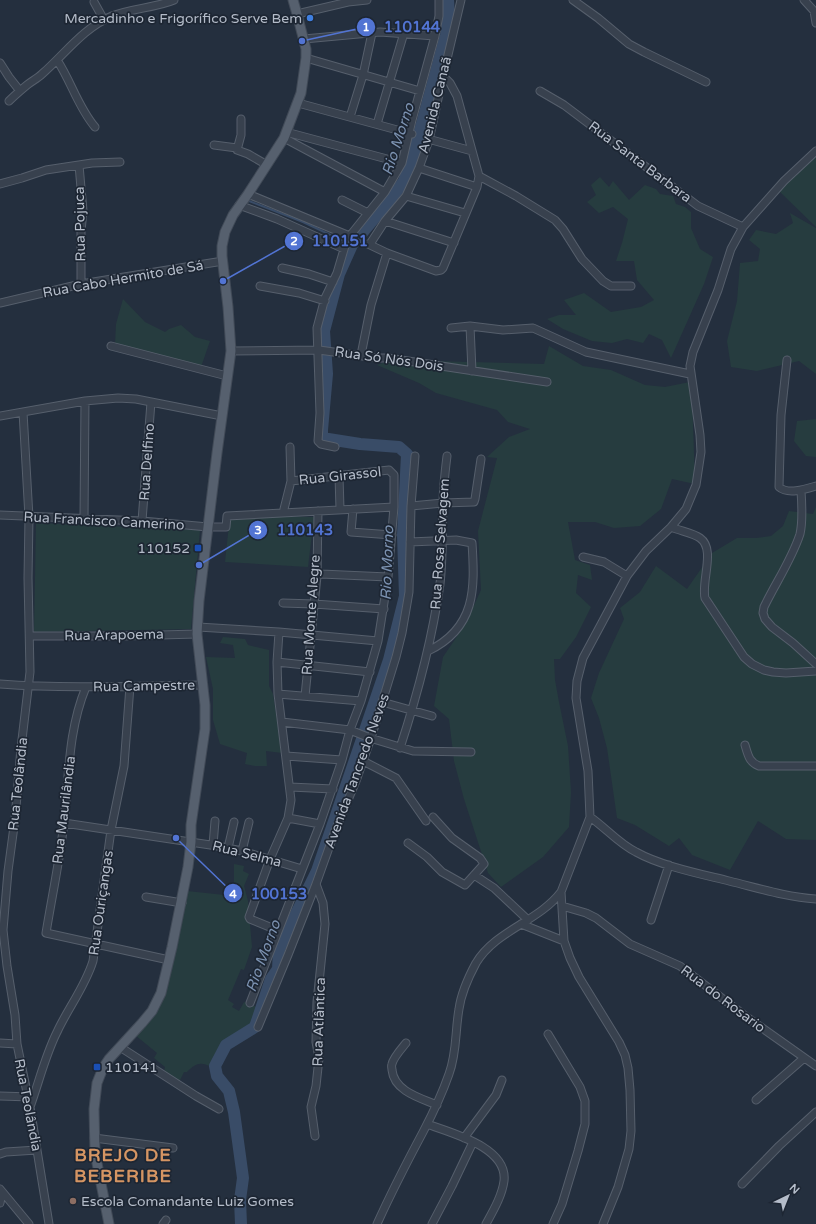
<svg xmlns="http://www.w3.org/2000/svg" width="816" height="1224" font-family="'Varela Round',sans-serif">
<rect width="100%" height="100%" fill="#242f3e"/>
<path fill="#263c3f" d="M816 157V227L779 191Z
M600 177 609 187 613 181 629 200 645 185 656 189 660 194 673 196 676 204 685 207 691 212V228L700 249 713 257 704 284 671 358 662 340 649 334 643 343 627 339 612 343 592 341 563 329 547 319 559 315H576L564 300 584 293 611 312 641 307 654 300 637 280 634 261H616L622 243 628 219 613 207 599 213 587 202 596 195 591 185Z
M790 213 816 228V374L799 361 757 371 731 367 727 341 737 301 740 263 758 261 760 249 749 240 756 230 776 234 793 223Z
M123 299 145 322 165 332 169 329 181 325 195 337 210 341 201 367 115 345 116 324Z
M549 346 583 366 611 370 645 385 665 387 690 382 692 395 695 484 672 479 661 509 640 526 614 528 595 522H568L575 560 590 565 592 580 578 575 576 593 591 607 576 637 560 659H554L555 680 559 702 568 746 571 792 569 827 543 857 501 887 488 873 464 799 454 761 449 719 434 706 443 657 466 623 481 590 478 531 497 458 487 457 509 437 530 429 508 422 497 410 436 393 419 383 377 365 391 360 544 364Z
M816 419V457L806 456 794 441 797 421Z
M816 507V840L786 839 758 821 730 870 692 855 679 838 669 846 635 825 617 818 607 748 599 718 591 698 599 673 624 619 620 608 640 592 656 566 687 589 712 553 737 538H756L771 536 783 526 789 511 813 514Z
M230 515 314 517 308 567 225 562Z
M36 523 200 530 191 629 34 632Z
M223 637 245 639 248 645 269 650V686L273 694 282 753 266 751 267 766H255L245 764 247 753 220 744 213 720V689L206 657 235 658 233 645 220 643Z
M234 864 244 866 243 871 249 874 244 886 248 901 252 947 244 970 241 969 228 1000 234 1004 232 1007 239 1011 244 1002 259 1008 253 1026 225 1041 211 1067C200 1061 195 1064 187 1072H184L179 1082 164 1072 165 1067 154 1058 157 1053 135 1035 159 1009 166 992 187 891 234 896Z"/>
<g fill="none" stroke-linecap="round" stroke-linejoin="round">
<path stroke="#394c67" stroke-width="2" d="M249 201 303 222 352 245"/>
<path stroke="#394c67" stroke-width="12" d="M241 1224 240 1200 243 1178 234 1112 229 1091 217 1076 215 1066 226 1045 255 1027 271 979 278 969 279 949 317 871 389 660 405 596 403 535 407 454 399 447 360 444 322 438V430L327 374 324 331 339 274 352 245 393 196 404 181 413 157 446 35 449 16 448 0"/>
<g stroke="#565f6c" stroke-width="9">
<path id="minor" d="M573 0 598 18 629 44 644 52 706 82
M804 0 814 11 816 23
M94 2 104 20
M297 14 348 2 367 0
M304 39 380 32 435 36
M306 58 420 91
M57 60C71 81 78 107 95 127
M0 63 9 77 20 91
M540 91 564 105 698 206 743 227
M9 101C15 95 21 90 27 85 32 81 38 78 42 74 65 54 83 28 112 16 132 8 155 8 174 0
M298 103 412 134
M350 117 363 75 372 33
M241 119V135L237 150 248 154 267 165
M377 124 404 33
M286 132 402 163
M284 138 385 192
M428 139 472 151
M214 145 237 148
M79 165 83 211 81 231V284
M419 168 477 187
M479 176 516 196 555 220 563 229 582 259 603 281 611 286H631
M0 184 22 178 46 170 92 163 120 162
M248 194 352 237
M406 196 465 213
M342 200 368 213
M239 205 277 219 344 249
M385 221 454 243
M349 237 385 192 402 163 412 120 435 36 439 16V0
M368 244 387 253 436 271 441 270 443 268 477 187 479 176 457 96 450 83 443 76
M370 244 385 221 406 196 419 168 429 140 443 76 461 0
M282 268 309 274 333 282
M260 286 299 293 325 301
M0 303 81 284 223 261
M470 326 472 371
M451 328 470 326 503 330 533 328 586 352 690 374
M111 346 227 376
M231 351 319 350 377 358H388L547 382
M361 355 371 305 387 253
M787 360 781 415 779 487C788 495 806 489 816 486
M23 412 29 517 28 578 30 672 21 748 15 819 8 871 3 930 7 966 15 1015 17 1044 30 1107 49 1224
M0 416 85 401 118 398 136 399 222 416
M335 447 321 444 318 441 320 413 317 328 325 298 337 273 345 246
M339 476 340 509
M801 491C802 505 803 521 800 534 792 559 775 584 764 607L763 613 765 619 772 627 793 643 816 664
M411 506 443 503 474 502 475 499 481 459
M353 509 351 532 392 535
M283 513 291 481 290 447
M0 515 142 521 208 527H226L227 516 394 507
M84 519 85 401
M142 521 151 402
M671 527C680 531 693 533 700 538 716 549 701 581 705 598L744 657 752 664 764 670 773 672 786 673 816 671
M410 542 456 540 472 543C475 589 476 628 428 651
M583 557 604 562 627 576
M317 576 321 574 388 577
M283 603 314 604 384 609
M198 627 279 632 378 641
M30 636H123L197 634
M277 662 370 672
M0 684C67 689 135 686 203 685
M86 687C68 730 69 777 64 822 60 859 52 896 46 933L169 960
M278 694 361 701
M305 696 317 576 318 511
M382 702 432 716
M282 722 350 730 370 738 413 751 471 752
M745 745C748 755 749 762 759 766H816
M400 748C418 693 432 641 440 584 443 558 442 531 443 505 443 489 445 472 447 456
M286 756 342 760
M363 761 396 778 426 821
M290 787 333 789
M590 817C606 828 619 844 636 852 661 866 701 874 729 881 758 888 786 897 816 899
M288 818 320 824
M64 823 217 846 242 851 302 869
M408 843 427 857 442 872 465 885 484 864 480 858 452 838 433 817
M213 845 215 821
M228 848 234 822
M242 851 249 822
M474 875 494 888 528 920
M561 892 564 941 570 958 579 977 619 1042 625 1055 628 1068 630 1090 631 1131 629 1149 618 1187 603 1224
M146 897 182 903
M562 906 586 913 596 918 630 944 680 966 748 1018 816 1066
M651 920 669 865
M521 924 564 941
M277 930 250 919 249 917 270 859 288 818 291 800 278 694 277 662 279 632
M250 1003 320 824 342 760 350 730 361 701 378 641 388 577 394 507V475L389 470 291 481
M258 1027 288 955 316 884 335 831 356 781 371 738 396 657 402 633 409 592 411 506 415 456
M548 1034 580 1087 585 1101V1124L578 1151 562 1204 553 1224
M0 1043 17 1044
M406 1043C402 1048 393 1058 392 1064 391 1066 392 1068 392 1070 394 1091 420 1098 437 1105
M120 1047 196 1096 219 1109
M0 1096 31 1097
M756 1100 804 1058
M30 1107C39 1082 45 1056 57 1032 68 1008 85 987 93 961L111 830 124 766 130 686
M427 1124C451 1133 508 1147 504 1181 502 1196 493 1211 486 1224
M315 1136 311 1107 316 1086 319 1058 316 1042 317 1002 325 924 323 903 316 884
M94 1138 173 1148
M464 1138 496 1095 502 1080
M0 1154 6 1152 37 1150
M742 1184 779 1146 816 1112
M0 1189 29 1224
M0 1203 2 1192
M163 1224 166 1220
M377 1224C391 1193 407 1162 423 1132 433 1113 442 1094 449 1074 457 1053 455 1031 459 1009 461 994 469 976 476 963 496 930 538 922 561 892L590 817 588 771 576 698 577 681 583 658 627 576 646 551 671 527 686 509 696 485 701 452 700 435 690 366 693 352 718 290 731 249 743 227 784 181 816 151
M432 1224 452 1186 473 1142"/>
</g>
<g stroke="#414a57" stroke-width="11">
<path id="major" d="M109 1224 95 1153 94 1109 97 1083 103 1068 109 1059 142 1023 152 1011 161 993 172 947 188 867 191 842V825L205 729V705L197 634 199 601 217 453 231 351 228 307 222 256V246L225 232 233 215 248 194 284 138 301 93 306 58V49L297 14 293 0"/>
</g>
<use href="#minor" stroke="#38414e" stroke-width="7"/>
<use href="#major" stroke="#56606e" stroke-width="9"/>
</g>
<circle fill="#3f7fe0" stroke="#1d2633" stroke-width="1.5" cx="310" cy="18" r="4"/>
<g fill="#1a4fb4" stroke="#1d2633" stroke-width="1.5">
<rect x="194" y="544" width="8" height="8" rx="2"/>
<rect x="93" y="1063" width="8" height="8" rx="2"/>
</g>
<circle fill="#8d6e63" stroke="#1d2633" stroke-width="1.5" cx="73" cy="1201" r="4"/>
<g text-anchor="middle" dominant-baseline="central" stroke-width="3.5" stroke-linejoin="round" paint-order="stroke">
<g font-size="14" fill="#b4bcc9" stroke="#1d2633" text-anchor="end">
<text x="302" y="18">Mercadinho e Frigorífico Serve Bem</text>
<text x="190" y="548">110152</text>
<text x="105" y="1067" text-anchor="start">110141</text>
<text x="81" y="1201" text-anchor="start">Escola Comandante Luiz Gomes</text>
</g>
<g font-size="14" fill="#b4bcc9" stroke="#1d2633">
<text transform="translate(435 105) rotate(-76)">Avenida Canaã</text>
<text transform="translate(640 162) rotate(37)">Rua Santa Barbara</text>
<text transform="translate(80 224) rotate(-91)">Rua Pojuca</text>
<text transform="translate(123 279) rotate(-10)">Rua Cabo Hermito de Sá</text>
<text transform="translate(389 359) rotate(8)">Rua Só Nós Dois</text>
<text transform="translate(147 462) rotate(-86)">Rua Delfino</text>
<text transform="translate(340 476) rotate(-6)">Rua Girassol</text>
<text transform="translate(104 521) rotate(3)">Rua Francisco Camerino</text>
<text transform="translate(440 544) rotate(-86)">Rua Rosa Selvagem</text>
<text transform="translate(311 615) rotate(-86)">Rua Monte Alegre</text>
<text transform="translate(114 635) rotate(-1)">Rua Arapoema</text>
<text transform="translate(144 686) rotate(-1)">Rua Campestre</text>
<text transform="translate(357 771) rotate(-70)">Avenida Tancredo Neves</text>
<text transform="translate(18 784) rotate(-84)">Rua Teolândia</text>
<text transform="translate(64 810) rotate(-83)">Rua Maurilândia</text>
<text transform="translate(247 854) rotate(14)">Rua Selma</text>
<text transform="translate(101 903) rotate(-82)">Rua Ouriçangas</text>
<text transform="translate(723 999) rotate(37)">Rua do Rosario</text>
<text transform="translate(319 1022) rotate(-88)">Rua Atlântica</text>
<text transform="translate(28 1105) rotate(79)">Rua Teolândia</text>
</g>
<g font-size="15" font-style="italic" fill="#7c92b1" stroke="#1d2633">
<text transform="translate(398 139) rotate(-72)">Rio Morno</text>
<text transform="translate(387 563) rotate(-88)">Rio Morno</text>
<text transform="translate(263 956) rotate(-70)">Rio Morno</text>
</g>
<g font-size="18" font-weight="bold" letter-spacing="1" fill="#d59563" stroke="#1d2633">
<text x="123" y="1155">BREJO DE<tspan x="123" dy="21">BEBERIBE</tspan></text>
</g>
</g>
<path fill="none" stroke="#5274d3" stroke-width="1.5" d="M302 41L366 27M223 281L294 241M199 565L258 530M176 838L233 893"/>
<g fill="#5274d3" stroke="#1d2633" stroke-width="1.5">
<circle cx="302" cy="41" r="4"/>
<circle cx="223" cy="281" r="4"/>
<circle cx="199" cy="565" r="4"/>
<circle cx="176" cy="838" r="4"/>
<circle cx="366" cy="27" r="10"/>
<circle cx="294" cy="241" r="10"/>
<circle cx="258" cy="530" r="10"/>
<circle cx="233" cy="893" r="10"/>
</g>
<g font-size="12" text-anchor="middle" font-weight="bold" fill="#fff">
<text x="366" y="31">1</text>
<text x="294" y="245">2</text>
<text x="258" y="534">3</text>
<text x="233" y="898">4</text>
</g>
<g font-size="15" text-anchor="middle" font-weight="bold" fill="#5274d3" stroke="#1d2633" stroke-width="3.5" stroke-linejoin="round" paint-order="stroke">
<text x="412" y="32">110144</text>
<text x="340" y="246">110151</text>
<text x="305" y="535">110143</text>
<text x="279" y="899">100153</text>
</g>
<g transform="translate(788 1196) rotate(43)" stroke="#1d2633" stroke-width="3" paint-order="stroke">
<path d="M0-3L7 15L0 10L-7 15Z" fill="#b4bcc9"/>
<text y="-6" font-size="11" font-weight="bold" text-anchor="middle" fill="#b4bcc9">N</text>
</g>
</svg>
